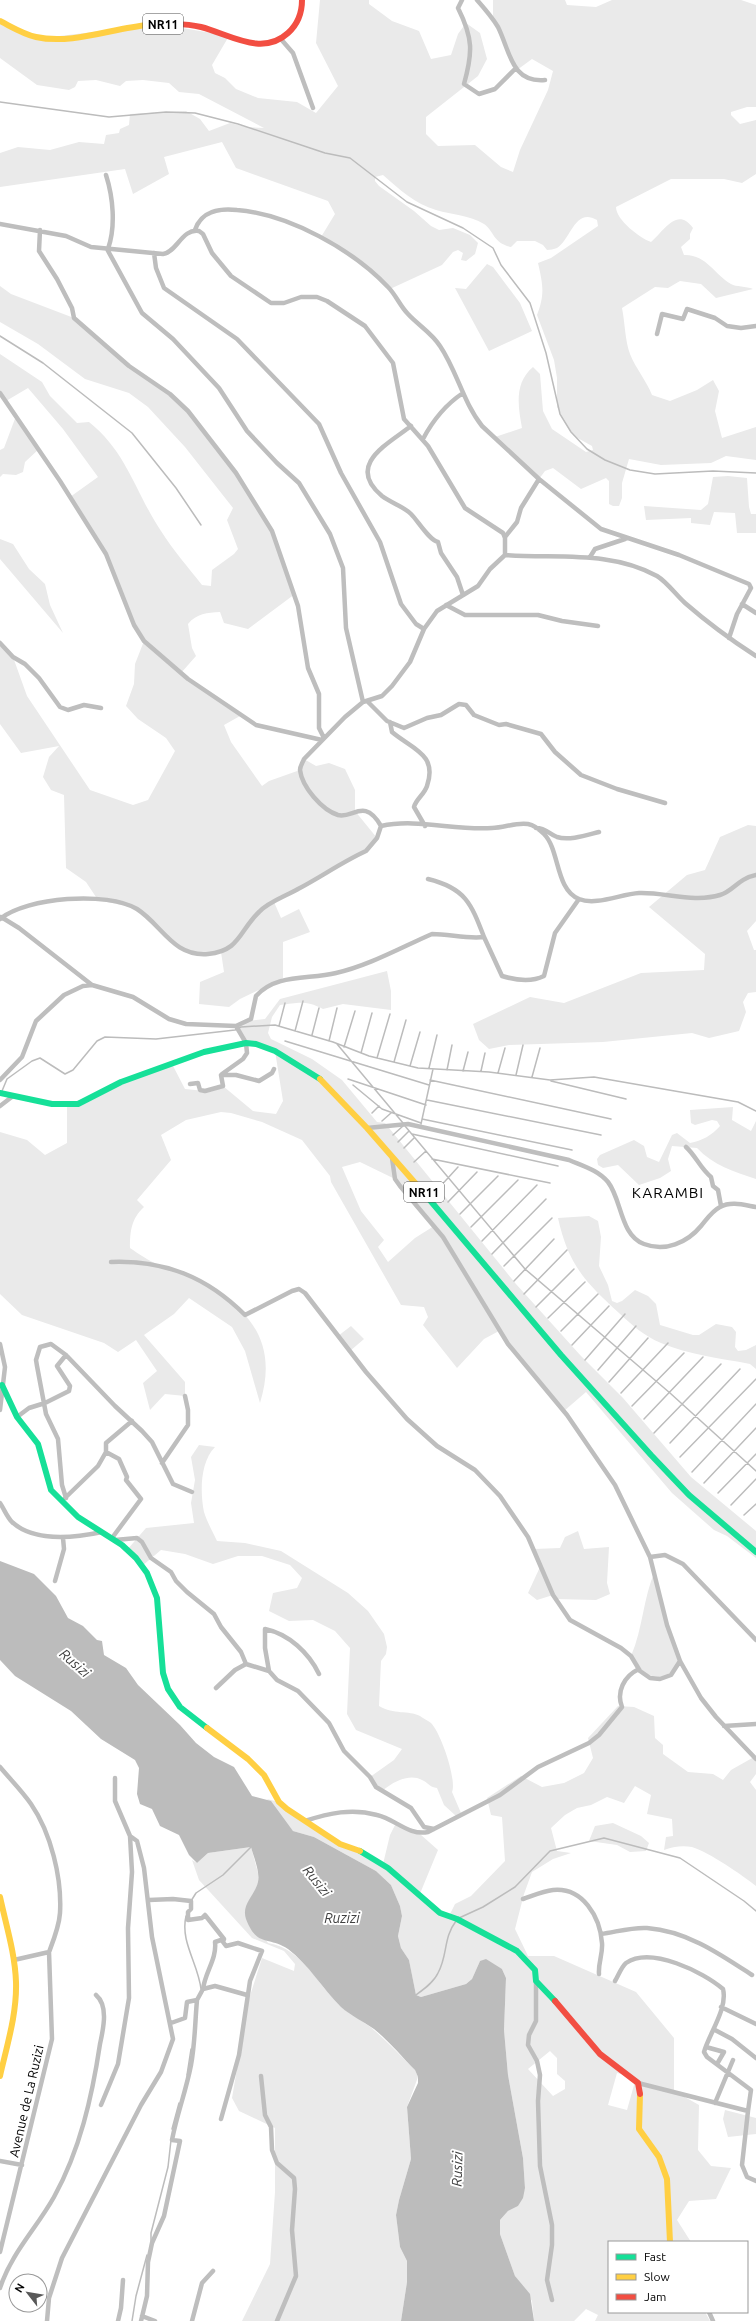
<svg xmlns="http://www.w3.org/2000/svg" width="756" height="2321" font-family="Ubuntu,sans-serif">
<rect width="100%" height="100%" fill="#fff"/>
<path fill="#eaeaea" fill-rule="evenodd" d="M320 0H369V4L392 21 419 31 431 59 451 55 458 34 466 23 480 33 487 59 478 76 426 117V134L438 146 475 145 501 167 513 172 520 150 548 90 553 71 532 59 517 70 493 18V0H565L567 5 596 7 612 0H741L756 5V107H747L731 112V115L740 124 756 120V174L742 183 724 179H671L616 207C616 220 640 238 651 242 664 231 677 206 693 228L690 234V239L681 247 684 255C706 254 715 275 731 284 736 287 746 286 753 289L716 298 701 284 680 281 668 288 655 287 622 308C625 323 625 341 630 354 636 369 646 380 652 395L670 401 697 390 713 380 719 391 715 411 722 438 756 427V460L726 456 711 463 661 465 629 459 622 483V498L619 506H613L609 504V481L606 478 581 489 553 468 545 471 539 479 495 437 522 428C518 406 514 383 533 367L540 374 543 411 552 429 586 452 593 450 592 446 574 436 557 407V378L554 360 537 315C545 294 543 285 538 263L551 258 598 226 597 220C575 207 571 239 557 248 554 249 550 250 547 250L543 245 535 241H517L511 247C493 243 494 231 484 224 469 215 453 215 436 210 415 204 399 189 383 175L375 177V181L379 186 414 211 431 226 439 230 453 228 470 235 478 243 475 254 466 261 461 260 463 253 458 250 453 252 442 265 390 289 364 266 321 237 335 214 328 201 236 168 222 142 164 157 169 174 133 194 125 169 0 187V153L18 147 50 150 79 142 104 144 106 135 119 133 120 129 129 125 130 114 186 111 200 119 209 131 230 123 246 127 264 128 199 94 179 92 169 83 143 80 126 81 120 86 96 80 78 81 75 87 69 90 37 85 0 58V21L43 38 159 24 229 36 212 65 215 73 225 78 236 89 258 98 297 102 316 113 338 86 316 43Z
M487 264 493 267 520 303 532 331 489 351 455 288 466 289Z
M0 286 11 294 74 318 129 366 181 404 236 473 272 531 295 594 248 629 224 623 220 612C207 613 197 613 188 624L192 648 196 656 181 673 240 716 224 725 231 742 262 786 269 781 300 770 304 759 316 766 329 763 345 769 355 790V811L377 838 373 846 274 902 281 918 299 909 310 932 283 942V978L240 999 229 1007 199 1004 200 982 224 972 221 952 206 954 179 948 135 908 98 900 86 882 66 868 64 795 51 790 43 777 49 757 59 746 21 753 0 724V643L13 657 27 696 90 790 133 805 148 800 175 751 166 738 138 719 126 706 134 684 135 664 144 641 134 625 111 562 70 497 98 477 63 429 28 388 6 401 0 393V354L42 382 50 396 77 423 89 422C127 452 136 494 161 531 173 550 188 567 202 585L211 586 212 570 234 554 238 549 227 520 233 508 185 447 148 407 129 393 85 379 38 344 0 322Z
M16 416 39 449 25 462 23 472 16 475 3 474 0 477V450L4 448Z
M728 476 747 478 749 507 751 514H756V533H737L735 513 714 512 710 525 691 523V518L646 520 644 506 701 510 708 504 713 477Z
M0 539 13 544 29 569 45 584 50 605 63 633 0 559Z
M748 825 756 826V921L747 931 754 950H756V992L748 993 743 1002 746 1012 739 1031 709 1038 692 1033 603 1042 509 1045 489 1049 479 1040 473 1024 530 997 564 1003 641 973 704 970 705 954 649 907 687 875 705 870 720 837Z
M387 971 391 991V1010L343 1004 323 1009C305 1000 299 1003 280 1005L272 1017 268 1033 271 1039 312 1059 342 1080 377 1122 385 1123 516 1284 581 1356 623 1398 691 1477 756 1531V1558L727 1536 714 1530 672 1493 586 1392 564 1411 499 1331 484 1339 457 1368 423 1325 428 1317 424 1307 401 1305 331 1182 330 1176 302 1140 262 1122 231 1113 221 1112 186 1120 161 1135 171 1160 137 1200 144 1207C131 1219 130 1232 130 1248 139 1254 149 1261 159 1265 166 1267 173 1268 179 1271 238 1299 282 1332 260 1403L245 1351 232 1327 189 1298 174 1314 144 1335 185 1382V1396L165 1394 150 1410 143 1383 157 1371 136 1340 118 1352 104 1343 22 1315 0 1294V1132L27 1140 45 1155 67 1143V1105L172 1064 185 1089 205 1091 223 1086 253 1111 276 1114 283 1101 275 1051 246 1043 236 1026 248 1021 265 1019 280 999ZM360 1162 395 1179 434 1226 415 1238 388 1262 378 1247 384 1240 361 1211 342 1167Z
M733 1107 732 1120 751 1131 756 1121V1179C734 1172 713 1165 697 1148L672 1146 668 1159 671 1171 660 1178 639 1185 618 1165 603 1168 598 1165 597 1159 600 1155 634 1140 644 1146 647 1157 659 1162 672 1135 677 1133 690 1143C702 1141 712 1135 720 1126L717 1121 712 1120 695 1125 691 1123 690 1110Z
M589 1216 598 1221 601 1237 599 1266 608 1285 612 1301 617 1303 622 1301 635 1290 648 1296 656 1304 660 1325 693 1335H699L716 1324 732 1327 736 1332 735 1347 738 1351 746 1350 756 1345V1369L750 1364C720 1358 689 1355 661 1343 644 1336 632 1325 619 1313 585 1282 568 1264 558 1218Z
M351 1326 364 1339 350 1351 338 1336Z
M199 1445 215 1447C200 1462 200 1493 204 1512 207 1522 213 1532 217 1541L245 1543 281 1551 348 1593 368 1611 384 1634 387 1647 386 1654 381 1661 379 1706C394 1715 408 1710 420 1716 423 1718 428 1721 431 1723 441 1733 457 1780 452 1792L461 1813 456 1816 444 1805 437 1788C430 1787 429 1784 424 1781 410 1772 393 1782 382 1791L370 1777 394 1760 402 1749 356 1730 347 1714 350 1648 335 1631 313 1620 289 1621 269 1611 273 1593 297 1588 302 1578 290 1565 262 1556H238L213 1564 185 1554 161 1550 142 1566 127 1550 146 1528 194 1523 191 1503 195 1480 191 1457Z
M578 1531 584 1549 609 1547 607 1583 610 1594 596 1600 556 1599 553 1595 537 1600 528 1593 540 1567 534 1549 560 1548 565 1537Z
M655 1571 659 1593 680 1661 666 1678 646 1675 631 1656C643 1628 643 1598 655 1571Z
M618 1706 634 1707 654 1716 655 1738 663 1745V1754L688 1772 713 1774 723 1780 731 1770 754 1757 756 1759V1774L750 1782 756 1790V1886C742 1875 709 1852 692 1847 682 1845 672 1847 664 1850L666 1837 673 1836 672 1819 647 1814 651 1795 635 1786 624 1803 607 1797 591 1805 577 1808 565 1815 551 1828 557 1851 571 1853 553 1859 532 1872 524 1894 515 1929 528 1956H554L636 1992 674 2038V2091L699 2105 698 2150 711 2166 731 2168 716 2199 689 2201 677 2220 691 2242H609V2312H705L710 2321H595L598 2315 586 2309 574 2321H534L532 2301 515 2276 500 2234V2220L508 2211 518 2206 525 2188 523 2158 508 2075 504 2030 506 1978 502 1969 480 1961 472 1979 466 1984 421 1997 416 1995 409 1960 401 1948 398 1936 402 1916 400 1906 391 1885 376 1871 314 1837 293 1831 267 1799 279 1802 340 1844 383 1864 390 1835 396 1823 420 1834 438 1850 419 1896 449 1916 455 1904 471 1896 505 1861 502 1817 491 1815 487 1798 521 1776 542 1787 564 1783 584 1773 593 1758 588 1738ZM550 2051 557 2058V2074L565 2081V2089L553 2096 528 2069ZM617 2073 636 2078 627 2110 608 2105Z
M613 1823 641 1836 649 1843 646 1851 630 1852 617 1845 589 1841 595 1826Z
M251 1847 258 1873V1884L246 1908 268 1943C304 1949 317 1986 343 2008 353 2017 366 2022 375 2031 389 2043 402 2057 415 2070L418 2077 407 2107 411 2159 399 2200 396 2215 400 2247 407 2261V2282L401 2321H242L270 2264 275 2192V2128L239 2111 232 2098 249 1999 262 1958 294 1971 295 1964 284 1951 252 1938 199 1880 192 1860 197 1863 208 1853Z
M725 2110 756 2118V2134L728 2137 723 2119Z"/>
<path fill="#bcbcbc" d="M0 1561 34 1574 56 1596 68 1618 83 1626 97 1640 102 1641 104 1655 126 1668 138 1685 180 1725 196 1743 214 1757 234 1767 252 1796 271 1801 293 1831 314 1837 376 1871 391 1885 400 1906 402 1916 398 1936 401 1948 409 1960 416 1995 421 1997 466 1984 472 1979 480 1961 486 1959 502 1969 506 1978 504 2030 508 2075 523 2158 525 2188 523 2198 518 2206 508 2211 500 2220V2234L515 2276 530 2294 534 2321H401L407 2282V2261L400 2247 396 2215 399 2200 411 2159 407 2107 418 2083V2077L415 2070C402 2057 389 2041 374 2029 363 2021 351 2016 341 2007 322 1988 309 1965 288 1949 269 1936 257 1948 246 1919 241 1904 255 1895 258 1882 260 1871 254 1858 251 1847L208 1853 197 1863 189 1855 179 1835 160 1826 152 1809 140 1804 137 1794 139 1768 135 1760 101 1739 71 1711 15 1676 0 1660Z"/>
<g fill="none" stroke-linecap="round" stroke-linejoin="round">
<path stroke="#bcbcbc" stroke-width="1.5" d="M0 102 109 117 166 112 195 113 238 124 325 153 350 158 407 202 463 228 493 248 501 265 530 303 546 353 560 414 571 432 587 449 605 460 630 470 655 474 713 471 756 473
M0 336 43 363 132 433 176 488 201 525
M279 1026 285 1003
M295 1031 303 1001
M312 1035 319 1008
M285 1041 429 1085
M329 1041 337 1008
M337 1044 403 1123
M344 1047 355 1011
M361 1053 372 1013
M377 1058 390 1014
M394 1062 406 1020
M410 1066 420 1032
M429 1068 437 1035
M447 1070 452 1045
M463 1071 468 1052
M481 1071 485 1053
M498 1073 505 1048
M516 1075 523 1045
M532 1077 540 1048
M348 1079 426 1105
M430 1080 611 1119
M551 1081 626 1099
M353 1085 382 1109 421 1123
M2 1091 7 1079 32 1061 40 1058 65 1074 73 1070 97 1041 105 1037 156 1039 235 1030 241 1027 275 1025 333 1042 369 1056 418 1068 489 1072 550 1080 594 1077 738 1102 756 1111
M427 1100 601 1135
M372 1113 379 1106
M422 1119 572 1150
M382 1121 391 1113
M421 1124 433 1069
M405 1126 525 1269 670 1393 756 1471
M412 1134 558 1166
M393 1135 403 1126
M398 1142 409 1131
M404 1148 414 1138
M432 1159 550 1183
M414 1162 426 1151
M437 1190 458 1167
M448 1202 477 1172
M460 1214 498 1176
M471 1227 518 1180
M482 1241 537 1185
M492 1254 546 1199
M504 1266 552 1218
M514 1281 554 1239
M524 1294 567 1250
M536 1307 574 1269
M548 1318 585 1282
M561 1331 598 1294
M572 1345 609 1306
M585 1360 625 1314
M598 1370 636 1326
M609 1382 648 1338
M621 1393 668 1343
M632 1406 684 1353
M644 1419 703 1357
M654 1433 721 1364
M670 1443 740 1369
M680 1457 756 1379
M692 1472 756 1404
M704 1483 756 1428
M718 1493 756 1454
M731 1505 756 1479
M744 1515 756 1504
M191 1901 196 1893 223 1875 252 1846
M186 1916C180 1942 198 1963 201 1989
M459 1918 483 1907 515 1887 550 1851 604 1838 680 1858 744 1901 756 1911
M416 1995C424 1989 434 1982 438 1973 448 1955 443 1938 456 1921
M187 2075 191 2049
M172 2129 179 2103
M151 2242V2233L168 2167 171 2140
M132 2321 136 2296 147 2255"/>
<path stroke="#bebebe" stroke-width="4.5" d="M462 0 458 8C473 38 473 52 464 84L479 94 495 89 516 68
M477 0C485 9 492 17 498 27 510 51 511 83 545 80
M280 38 293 53 313 108
M106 175C113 197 116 226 108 249
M0 224 66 236 91 247 163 254C177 252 182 228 199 231L203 234 212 253 231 276 271 303H284L301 297H317L327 301 365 326 393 363 404 419 428 446 465 508 503 533 505 538V555
M40 230 39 251 57 279 72 308 74 318 129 366 170 394 188 411 236 473 272 531 298 606 308 668 319 694V728L324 738
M195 230C201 211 220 208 237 210 289 214 353 250 388 287 396 295 400 306 408 314 418 325 432 333 440 346 457 371 463 402 482 426L539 479 601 529 679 555 749 584 751 588 737 614 729 638
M107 249 142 313 173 339 219 388 247 431 277 463 299 483 330 534 343 568 346 628 363 702
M154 253 156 268 164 288 237 339 319 424 341 473 380 542 401 604 416 624 424 629
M657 334 662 314 683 319 687 309 715 318 727 326 741 328 756 326
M0 393 60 481 106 554 134 625 144 641 188 679 256 725 322 740
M411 426C388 444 345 465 382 496 391 503 403 506 411 514 418 521 429 540 438 542L441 553 457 577 463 595
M423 439C433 420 445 405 463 393
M505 537 517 522 521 508 539 479
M590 557 595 549 625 539
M742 604 756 613
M446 605 465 615H538L562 621 598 626
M0 643 13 657 25 664 39 678 60 707 68 710 84 705 101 708
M368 702 387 721 404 728 427 718 441 715 459 704 466 705 474 715 499 725 506 724 541 734 555 752 581 775 617 789 665 803
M390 722 392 732C412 749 438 754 427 786 424 795 416 799 414 807L425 826
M381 826C417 818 456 831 492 828 504 828 516 822 528 824 533 825 540 830 544 834 560 850 555 889 579 899 596 906 621 894 639 893 665 892 694 903 720 895 734 891 737 879 756 875
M536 828C546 828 549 834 557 837 569 841 587 835 599 832
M428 879C465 888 471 903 484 937
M1 917 19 928 92 985
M0 919C27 897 107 891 137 909 162 925 173 957 208 954 240 951 239 931 259 912 268 902 286 896 298 889 321 877 342 862 366 851L377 838 381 826C364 797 353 819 338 815 322 810 302 787 300 770 300 766 303 762 304 759L345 717 363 702 382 696 392 686 410 662 424 629 437 611 478 586 490 569 505 555C556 559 610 550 657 576 667 582 676 595 685 603 708 623 731 640 756 656
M222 1074 243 1059 247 1053 246 1043 236 1026
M0 1080 22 1057 36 1021 64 995 83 986 92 985 133 997 169 1019 186 1024 236 1026 251 1019 256 996C277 973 309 980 336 973 368 966 402 947 432 934 450 934 466 939 484 937L502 976C515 980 532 982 544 976L555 933 579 899
M190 1084 198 1083 200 1090 205 1091 223 1086 221 1075H236L259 1081 272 1073 274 1069
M0 1106 13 1096
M367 1128 408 1124 569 1160C583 1166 598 1170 608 1182 622 1200 620 1235 644 1244 665 1252 687 1243 701 1226 707 1219 712 1211 720 1207 731 1201 744 1205 756 1207
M686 1147C696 1156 700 1168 711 1177L713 1186 718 1190 721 1206
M392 1158 395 1179 400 1186 443 1237 508 1344 567 1415 615 1485 650 1557 667 1625 680 1661 701 1698 716 1717 756 1759
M111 1262C165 1260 207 1277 245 1315L292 1291 299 1289 305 1293 366 1372 407 1419 437 1446 475 1470 500 1496 528 1537 553 1595 570 1620 621 1648 631 1656 640 1671 650 1678 660 1679 671 1675 680 1661
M0 1344 5 1367 0 1410
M17 1417 29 1408 45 1403 69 1391 70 1386 57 1366 66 1355
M106 1452 119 1459 127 1477 126 1480 141 1499 112 1538
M162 1463 188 1425V1410L185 1396
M65 1498 98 1466 106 1452V1443L132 1421
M66 1498 62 1485 58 1439 46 1414 37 1366 36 1360 40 1347 51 1344 66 1355 115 1406 142 1431 152 1442 173 1484 192 1492
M0 1503C4 1509 7 1517 12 1522 35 1543 74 1538 102 1532
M115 1540 137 1538 142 1542 151 1558 171 1572 176 1581 187 1592 214 1614 221 1627 241 1652 246 1664
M650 1557 665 1555 683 1564 756 1640
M55 1581 64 1549 63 1538
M269 1671 265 1648V1629C289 1634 309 1653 319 1674
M216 1688 235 1670 246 1664 269 1671 277 1680 298 1691 329 1723 344 1751 370 1777 376 1787 411 1808 424 1827 434 1829
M724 1726 756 1724
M0 1767C10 1779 22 1791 31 1804 51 1833 62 1878 60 1913 59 1927 54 1939 49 1952L14 1960
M305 1821C329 1813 352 1808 377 1815 395 1819 409 1836 428 1832L500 1795 538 1767 589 1743 599 1735 622 1707C616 1692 624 1676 639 1669
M523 1899C532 1896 543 1891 553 1890 583 1887 600 1917 602 1943 603 1954 598 1963 599 1974
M149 1900 173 1899 191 1901V1909L188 1912V1920L202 1918 205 1915 224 1939 223 1942 226 1946 238 1943 262 1951 250 1981 239 2055 221 2119
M601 1934C616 1932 632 1927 647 1928 687 1931 720 1954 752 1975
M536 1981V2021L529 2035 528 2045 537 2061 540 2075 538 2101 540 2166 552 2225V2245L547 2280 552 2300
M615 1981C618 1976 622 1966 626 1963 651 1946 703 1972 723 1989 728 2008 709 2034 704 2052L707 2057 751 2090 748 2111
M203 1989C205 1972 217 1959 215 1942L224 1939
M721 2007 756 2024
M171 2023 185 2018 187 2002 197 2000 203 1989 215 1986 247 1995
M715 2030 732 2039 756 2058
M706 2047 724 2052 717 2064
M261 2076 265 2115 271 2127 272 2150 277 2163 294 2178 295 2189 292 2230 296 2276 277 2321
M638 2083 748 2111 742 2165 747 2177 756 2181
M715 2103 733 2060
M101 2105 118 2064 129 1998 128 1928 132 1872 130 1836
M0 2161 22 2165
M0 2252 52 2039 49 1952
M0 2288C12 2252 36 2229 54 2197 80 2150 92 2097 100 2044 103 2030 109 2006 96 1995
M709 2312 713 2321
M142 2316 155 2321
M47 2321 49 2298 62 2258 141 2105 161 2072 173 2039 152 1937 144 1868 137 1841 130 1836 115 1801V1778
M118 2321 121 2308 123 2280
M141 2321 147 2296 148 2262 152 2243 164 2216 180 2141 172 2140C177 2114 186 2091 191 2065 195 2044 195 2022 197 2000
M192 2321 202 2283 213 2271"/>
<path stroke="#16e098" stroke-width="6" d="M0 1093 52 1104H78L121 1082 204 1052 246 1043 256 1044 275 1051 320 1079
M423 1192 561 1355 651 1455 689 1495 756 1552
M2 1385 17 1417 38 1444 51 1490 78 1517 122 1545 136 1558 147 1573 157 1598 163 1673 168 1689 180 1707 207 1728
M360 1851 388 1868 440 1913 457 1919 517 1951 535 1970 536 1981 555 2001"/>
<path stroke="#ffcf43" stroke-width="6" d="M0 21C12 27 23 34 36 37 72 45 113 28 148 25
M320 1079 367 1128 423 1192
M207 1728 248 1759 264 1775 279 1802 287 1809 340 1844 360 1851
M0 1897C6 1925 15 1953 16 1982 17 2014 7 2045 0 2076
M640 2094 639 2129 659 2157 667 2179 670 2242"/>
<path stroke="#f24e42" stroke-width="6" d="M148 25C166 24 184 23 201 27 229 34 262 57 288 33 298 24 302 13 302 0
M555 2001 600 2054 638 2083 640 2094"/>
</g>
<g text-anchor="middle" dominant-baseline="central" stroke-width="4" stroke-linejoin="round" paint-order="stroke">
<g fill="#fff" stroke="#4c4c4c" stroke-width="1">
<rect x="143" y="14" width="40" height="20" rx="3"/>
<rect x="404" y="1182" width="40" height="20" rx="3"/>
</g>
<g font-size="12" font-weight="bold" fill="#000">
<text x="163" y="24">NR11</text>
<text x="424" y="1192">NR11</text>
</g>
<g font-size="13" fill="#000" stroke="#fff">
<text transform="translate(26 2101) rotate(-77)">Avenue de La Ruzizi</text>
</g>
<g font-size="14" font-style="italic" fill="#404040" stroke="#fff">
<text transform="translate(75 1663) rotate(41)">Rusizi</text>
<text transform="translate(317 1881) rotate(51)">Rusizi</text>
<text x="342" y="1918">Ruzizi</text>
<text transform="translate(457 2169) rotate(-88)">Rusizi</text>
</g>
<g font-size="15" letter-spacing="1" fill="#000" stroke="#fff">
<text x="668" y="1192">KARAMBI</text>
</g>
</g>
<rect x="608" y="2241" width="140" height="72" fill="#ffffff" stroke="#999999"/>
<rect x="616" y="2254" width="20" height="6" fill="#16e098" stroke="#999999"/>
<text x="644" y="2261" font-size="12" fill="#000000">Fast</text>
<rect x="616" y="2274" width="20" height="6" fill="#ffcf43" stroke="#999999"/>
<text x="644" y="2281" font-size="12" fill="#000000">Slow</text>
<rect x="616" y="2294" width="20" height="6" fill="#f24e42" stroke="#999999"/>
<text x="644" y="2301" font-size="12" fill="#000000">Jam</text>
<g transform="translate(28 2293) rotate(301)"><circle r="19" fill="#ffffff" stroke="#999999"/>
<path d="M0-3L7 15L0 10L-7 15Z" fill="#595959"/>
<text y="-6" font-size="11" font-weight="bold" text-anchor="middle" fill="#000000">N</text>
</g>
</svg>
